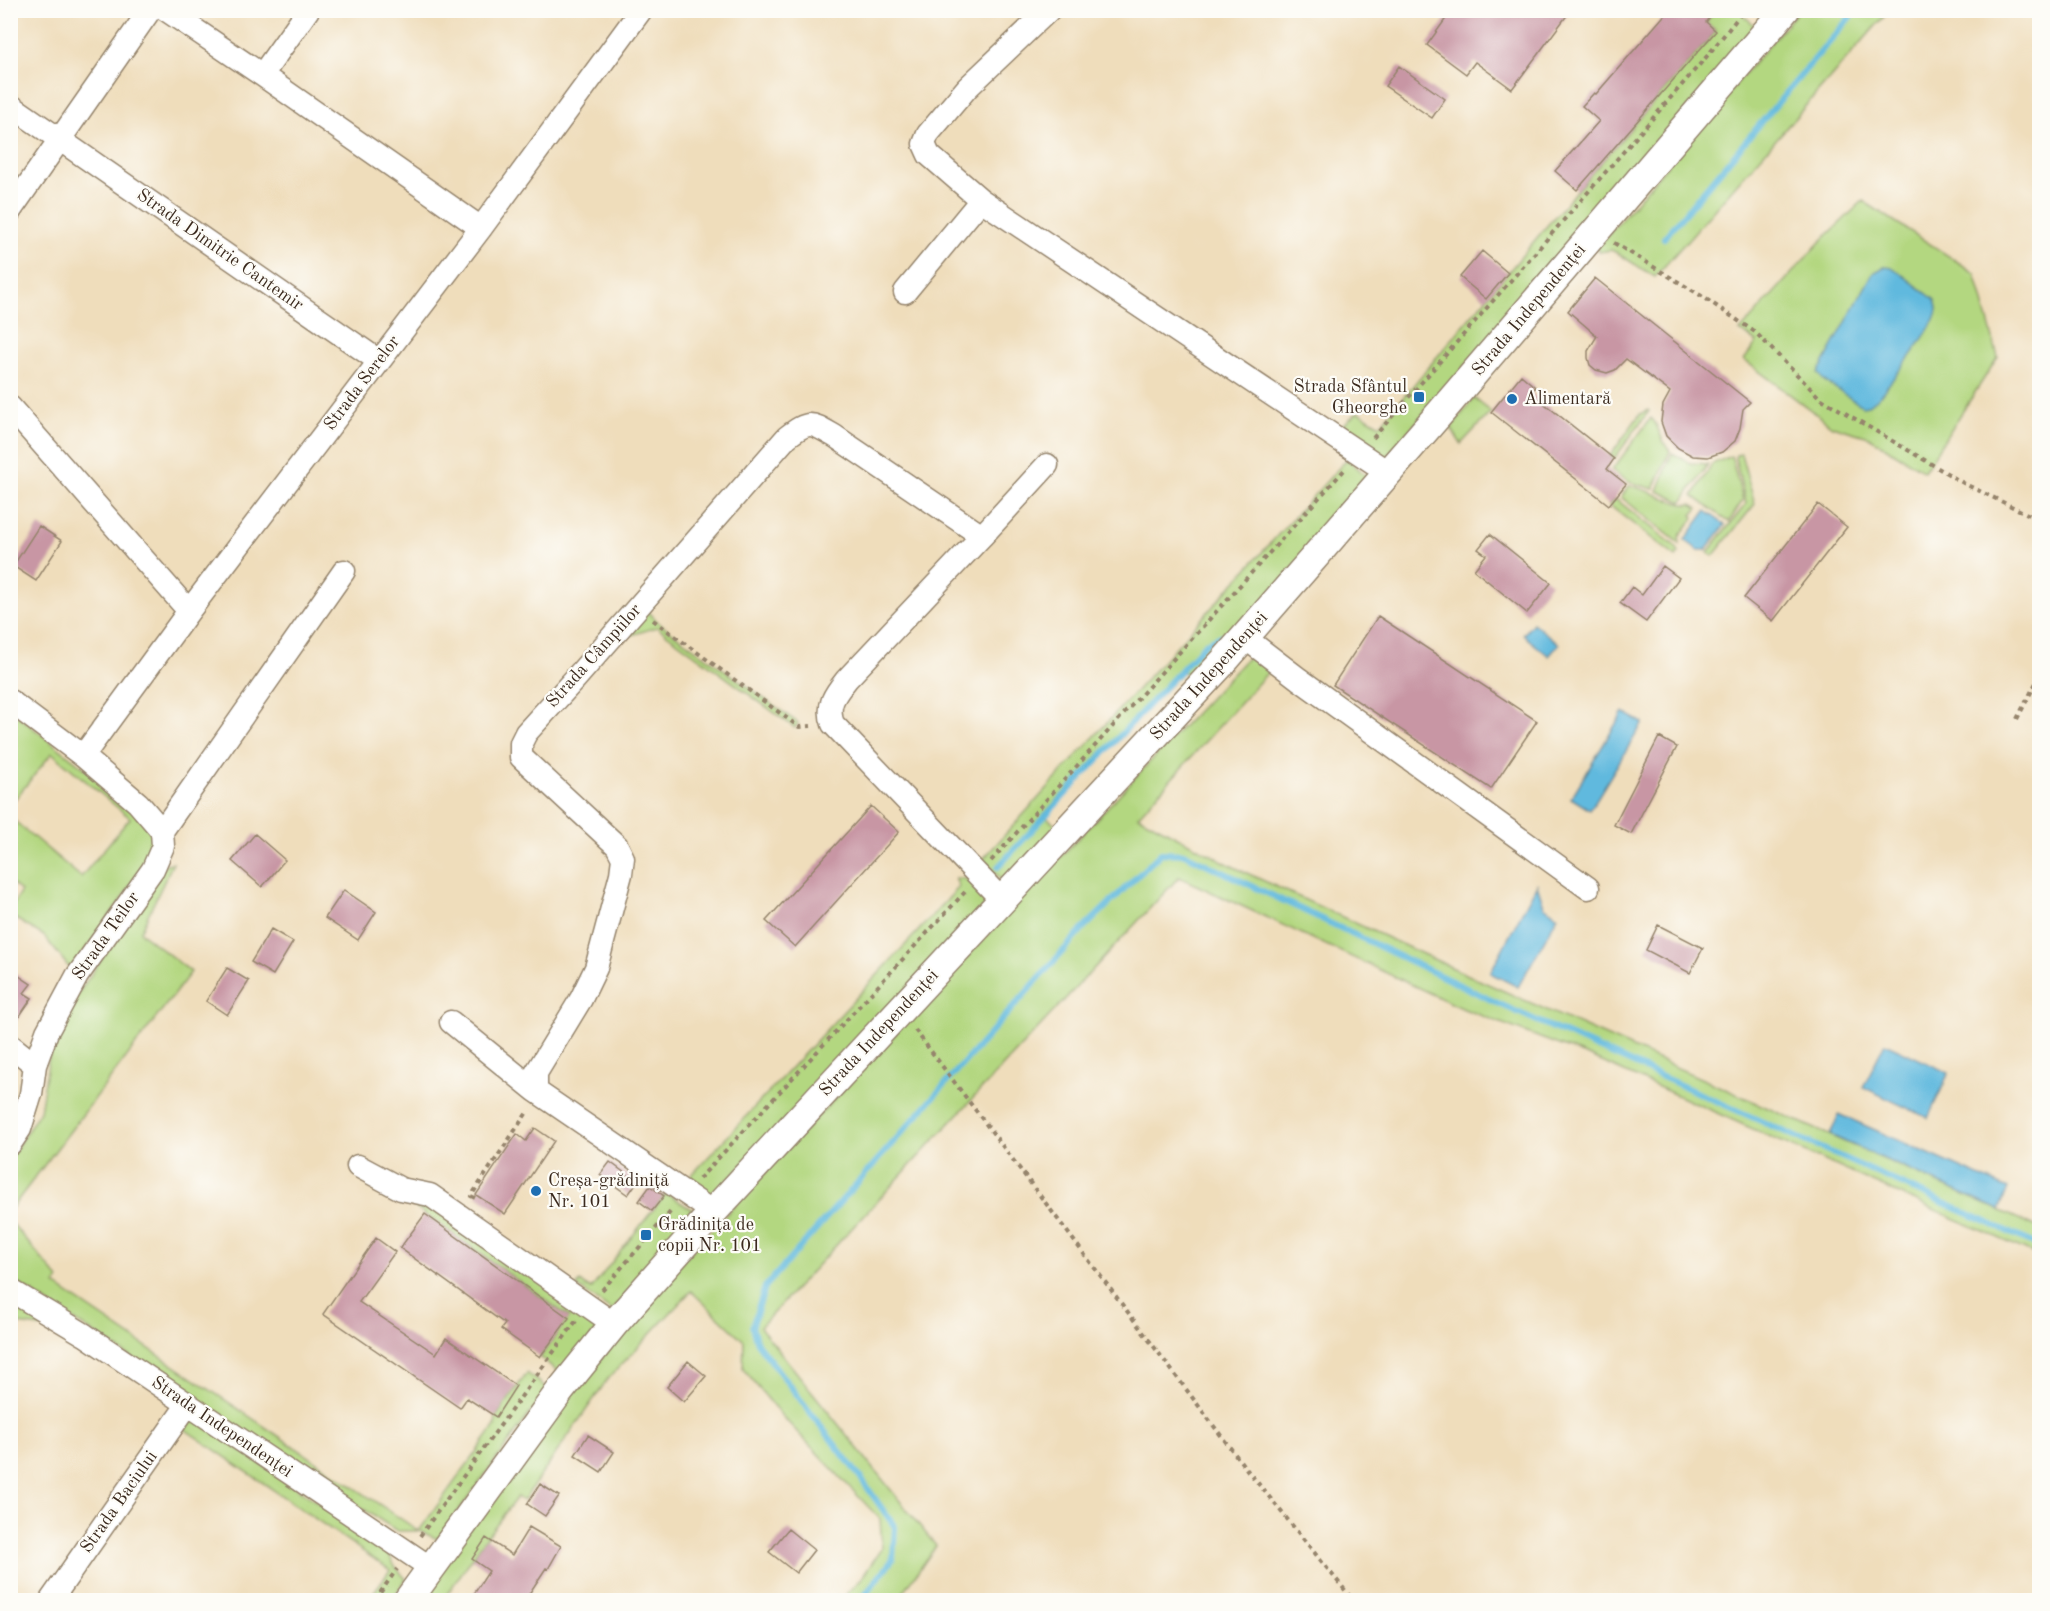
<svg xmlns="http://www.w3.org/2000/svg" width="2050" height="1611" font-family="'Old Standard TT',serif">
<rect width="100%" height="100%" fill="#fdfcf7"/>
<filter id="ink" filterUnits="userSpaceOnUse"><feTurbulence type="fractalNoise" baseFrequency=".0167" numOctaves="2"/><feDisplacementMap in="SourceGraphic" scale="12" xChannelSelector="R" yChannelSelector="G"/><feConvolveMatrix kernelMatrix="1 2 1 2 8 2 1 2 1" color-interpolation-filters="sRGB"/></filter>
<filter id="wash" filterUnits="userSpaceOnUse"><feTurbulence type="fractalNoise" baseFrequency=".008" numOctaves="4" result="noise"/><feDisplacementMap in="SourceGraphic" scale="24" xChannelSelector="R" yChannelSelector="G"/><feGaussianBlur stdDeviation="1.35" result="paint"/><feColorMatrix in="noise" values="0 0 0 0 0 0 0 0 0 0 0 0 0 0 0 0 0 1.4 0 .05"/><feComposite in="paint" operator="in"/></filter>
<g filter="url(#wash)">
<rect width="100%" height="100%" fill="#efddbb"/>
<path fill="#b3d780" stroke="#77804f" stroke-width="1.5" d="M1715 11H1738L1757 27 1384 460 1338 429 1358 412 1380 425 1577 190 1716 31 1706 22Z
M1798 11H1889L1655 277 1617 253 1611 250 1600 252 1597 248Z
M1863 201 1975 273 1998 357 1924 471 1869 437 1832 426 1744 360 1757 342 1740 331 1818 244Z
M1474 398 1491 412 1461 444 1451 428Z
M1648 410 1649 411 1614 459 1610 456 1640 414Z
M1651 418C1659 424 1660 441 1670 451L1654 489 1629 482 1612 470Z
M1672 453 1690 463 1708 464 1682 502 1658 491Z
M1741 454 1755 504 1713 556 1708 552 1746 504 1735 458 1736 455Z
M1731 456 1743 500 1729 522 1693 496 1712 464Z
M1347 459 1370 479 1195 682 1180 669 1044 814 1058 828 1005 883 982 860Z
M1629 486C1647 487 1678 508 1692 504L1698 508 1692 515 1694 517 1679 537 1680 544 1621 497Z
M1613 500H1617L1676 547 1679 553 1676 557 1609 505Z
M646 609 659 623 798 723 795 728 657 627 622 638Z
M1249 656 1270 670 1138 816 1236 868 1479 980 2030 1224 2039 1228V1256L1593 1058 1464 1009 1179 877 760 1327 936 1546 898 1600H841L861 1579 882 1548 880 1519 781 1415 743 1369 744 1341 691 1291 607 1380 523 1501 517 1497 486 1538 443 1600H416L516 1462 673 1271Z
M10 710 138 810 154 838 153 855 71 970 44 936 11 916V909L21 891 11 883V818L81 877 130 818 52 753 11 804Z
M173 863 140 932 191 972 11 1209 10 1158 40 1111 49 1057 77 995 166 864Z
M955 878 968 879 989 901 712 1197 686 1181 959 887Z
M666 1193 697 1213 612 1311 577 1286 580 1282 591 1289Z
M405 1200H427L604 1321 562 1375 540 1357 569 1317Z
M10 1221 59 1279 55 1285 419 1531 495 1426 496 1417 527 1373 548 1389 438 1539 419 1531H397L11 1279Z
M11 1302 44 1319 47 1328 11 1323Z
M195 1420 386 1548 394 1565 406 1579 391 1600H368L390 1570 183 1428Z"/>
<path fill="#61b9de" stroke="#4e727e" stroke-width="1.5" d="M1886 266 1892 267 1935 300C1936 303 1937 307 1937 309 1937 326 1889 384 1877 399L1868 405 1862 406 1823 380 1818 373 1873 273Z
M1706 511 1725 525 1706 550H1698L1685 540Z
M1533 623 1559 644 1549 656 1523 635Z
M1623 712 1643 723 1590 810 1571 798Z
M1537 884 1544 906 1558 916 1518 987 1490 973Z
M1885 1043 1949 1073 1928 1118 1863 1087Z
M1839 1114 2008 1189 1999 1210 1830 1135Z"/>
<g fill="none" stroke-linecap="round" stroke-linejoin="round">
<path stroke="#61b9de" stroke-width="6" d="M1664 238 1856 10
M998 867 1206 643 1221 636
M861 1600 893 1559 895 1527 860 1477 757 1343 752 1327 765 1287 1079 933 1161 853 1185 854 1504 1006 2040 1246"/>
</g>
<g id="blocks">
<path fill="#c896a4" d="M1452 10H1571L1512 89 1475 62 1466 74 1427 45Z
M1669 10H1715L1706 22 1716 31 1577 190 1555 171 1599 121 1582 106 1594 93 1596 94Z
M1399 66 1445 99 1432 118 1385 86Z
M1482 251 1508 273 1486 299 1460 277Z
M1595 278 1750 402 1743 409 1740 428 1735 441 1722 452 1708 457 1693 456 1678 448 1666 436 1661 422 1663 405 1670 392 1626 359 1615 370 1607 373 1596 370 1590 365 1588 358V351L1597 336 1568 311Z
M1521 375 1535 387 1531 393 1614 459 1607 469 1626 484 1609 505 1491 412Z
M1818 504 1847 527 1773 621 1744 598Z
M39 526 62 541 36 581 13 566Z
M1490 534 1551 583 1527 613 1474 570 1486 555 1478 549Z
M1663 566 1679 578 1646 622 1620 603 1632 587 1642 595Z
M1378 616 1537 721 1491 789 1333 685Z
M1659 737 1677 747 1631 834 1614 825Z
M871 806 899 832 795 947 766 921Z
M255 834 285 860 262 887 232 861Z
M344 890 376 912 358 940 325 918Z
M1658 925 1703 948 1690 973 1646 950Z
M271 929 293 942 273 975 251 962Z
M227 968 249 981 227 1015 206 1001Z
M10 970 31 984 24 993 32 998 10 1030Z
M535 1128 554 1141 505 1214 476 1195 517 1134 526 1141Z
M610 1162 637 1182 628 1195 600 1175Z
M650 1186 664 1196 652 1211 639 1201Z
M425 1214 569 1318 540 1357 501 1329 505 1324 400 1248Z
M376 1238 395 1252 359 1302 436 1354 446 1338 516 1386 496 1417 467 1398 460 1408 323 1314Z
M688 1361 706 1376 684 1402 667 1387Z
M588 1435 614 1452 601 1472 575 1455Z
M540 1484 559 1496 545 1516 527 1504Z
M529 1527 561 1546 548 1569 546 1568 525 1600H470L489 1571 472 1559 486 1538 512 1555Z
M788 1529 814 1550 796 1573 769 1552Z"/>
</g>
</g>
<g filter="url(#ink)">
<use href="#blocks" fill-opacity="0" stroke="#95846c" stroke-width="1.5"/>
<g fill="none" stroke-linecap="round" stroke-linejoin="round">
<g stroke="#95846c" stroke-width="25">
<path id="minor" d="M166 10 262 75 481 228
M1049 10 967 88 928 134 924 144 929 155 981 200 1389 473
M262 75 308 10
M10 105 379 361
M10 211 150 10
M905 292 981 200
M10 407 189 611
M982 536 1047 465
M1244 637 1299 679 1588 888
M10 701 83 756 138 803 162 831 163 846 153 869 77 976 47 1032 35 1065 31 1094 20 1129 10 1144
M83 756 189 611 481 228 641 10
M162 831 344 571
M451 1022 536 1091
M10 1045 35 1065
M358 1166 401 1189 430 1195 614 1324
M713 1212 536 1091V1073L581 999 596 968 621 874 623 858 617 846 521 757V743L526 733 575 679 787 437C810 419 812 423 836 437L982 536 847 679C835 694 826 705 833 724L1002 900
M10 1290 85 1335 431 1568
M51 1600 188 1404"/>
</g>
<g stroke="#95846c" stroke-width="31">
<path id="major" d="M408 1600 560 1391 614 1324 713 1212 1224 661 1441 412 1785 10"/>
</g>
<path stroke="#95846c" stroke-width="4" stroke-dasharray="4.5 4.5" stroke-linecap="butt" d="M1614 243 1700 295 1755 332 1820 398 1965 484 2040 520
M1373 438 1708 55 1744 10
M653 620 799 727 811 726
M2017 719 2040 675
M991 861 1346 468
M915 1030 1244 1466 1353 1600
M699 1179 965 892
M475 1198 471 1196 528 1111
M2035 1230 2040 1224
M602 1290 672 1210
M420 1536 576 1321
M375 1600 397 1569"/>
<use href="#minor" stroke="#fff" stroke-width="22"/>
<use href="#major" stroke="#fff" stroke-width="28"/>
</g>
</g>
<g fill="#1f6fb2" stroke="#fdfcf7" stroke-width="2">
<rect x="1413" y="391" width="12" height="12" rx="3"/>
<circle cx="1512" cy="399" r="6"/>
<circle cx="536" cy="1191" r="6"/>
<rect x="640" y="1229" width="12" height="12" rx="3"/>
</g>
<g text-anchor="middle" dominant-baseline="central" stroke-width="4.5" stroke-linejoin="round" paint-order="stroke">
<g font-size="18" fill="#3b2a1e" stroke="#fdfcf7">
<text transform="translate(220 250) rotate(35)">Strada Dimitrie Cantemir</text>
<text transform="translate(1529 310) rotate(-50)">Strada Independenței</text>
<text transform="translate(362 383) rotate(-53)">Strada Serelor</text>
<text transform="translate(594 656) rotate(-48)">Strada Câmpiilor</text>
<text transform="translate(1209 676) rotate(-48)">Strada Independenței</text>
<text transform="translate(106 936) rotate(-55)">Strada Teilor</text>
<text transform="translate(879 1033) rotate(-47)">Strada Independenței</text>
<text transform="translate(222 1427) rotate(34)">Strada Independenței</text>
<text transform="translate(119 1502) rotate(-55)">Strada Baciului</text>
</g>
<g font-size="18" fill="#3b2a1e" stroke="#fdfcf7" text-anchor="start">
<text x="1407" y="387" text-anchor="end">Strada Sfântul<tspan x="1407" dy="21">Gheorghe</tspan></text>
<text x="1524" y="399">Alimentară</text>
<text x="548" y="1181">Creșa-grădiniță<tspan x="548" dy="21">Nr. 101</tspan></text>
<text x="658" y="1225">Grădinița de<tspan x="658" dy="21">copii Nr. 101</tspan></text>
</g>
</g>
<rect width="2050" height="1611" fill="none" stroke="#fdfcf7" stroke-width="36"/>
</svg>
